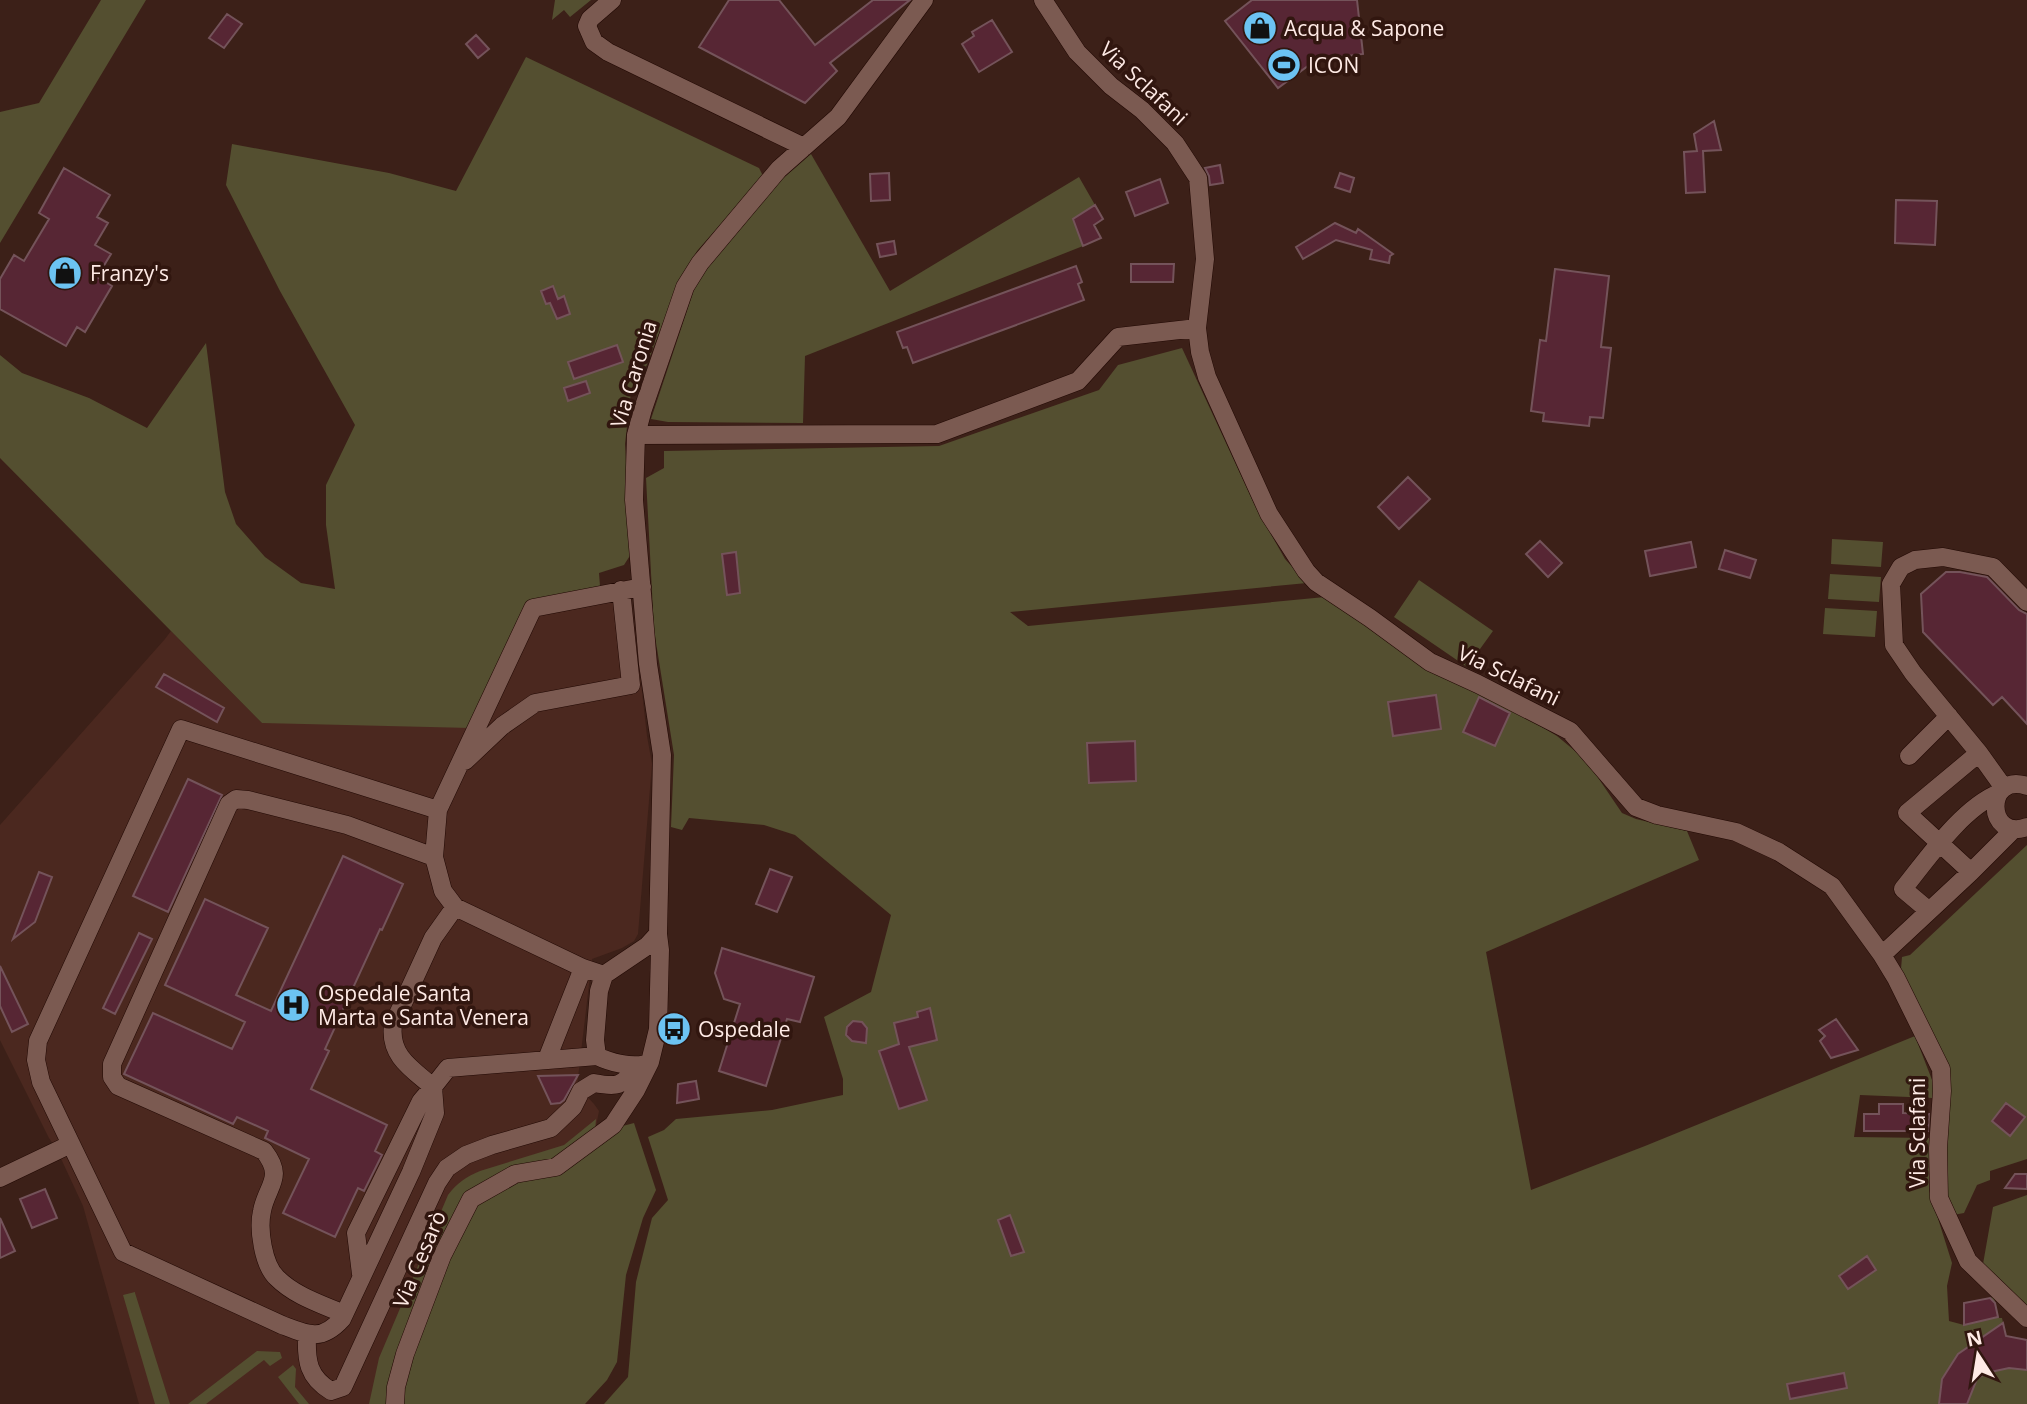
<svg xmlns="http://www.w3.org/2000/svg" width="2027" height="1404" font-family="'Open Sans',sans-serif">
<rect width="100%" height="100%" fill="#3c2018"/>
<path fill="#4b281f" d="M600 586 601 594 631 595 647 736 652 764 638 934 634 941 622 948 592 959 577 1086 594 1104 599 1111 595 1131 390 1404H139L83 1206 57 1150 49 1138 0 1040V825L165 639 171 631 262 723 528 601Z"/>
<path fill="#544f30" d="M101 0H146L0 243V112L39 103Z
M555 0H591L570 17 564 10 552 20Z
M526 57 759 168 763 176 697 251 677 287 642 377 631 392 625 444 631 554 624 565 599 573 600 586 528 601 471 728 262 723 0 458V355L22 373 89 398 147 428 206 343 225 492 236 524 265 557 301 583 335 589 326 525V485L355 425 280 291 226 185 232 144 389 173 456 191Z
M811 154 890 291 1079 177 1095 205 1073 219 1083 246 805 356 803 423 668 422 651 419 697 281 779 182Z
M1182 348 1256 508 1285 559 1307 583 1010 612 1028 626 1325 597 1424 666 1512 709 1557 736 1586 760 1622 813 1636 819 1687 831 1699 860 1486 952 1531 1190 1645 1146 1915 1036 1934 1085 1933 1098 1860 1095 1854 1137 1929 1138V1190L1952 1263 1947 1286 1949 1321 1964 1325V1303L1994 1297 1998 1318H2002L2006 1336 2027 1340V1404H604L628 1377 636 1282 652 1218 668 1200 648 1137 664 1130 676 1119 772 1110 843 1095V1079L824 1017 871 992 891 915 795 835 764 825 689 818 682 830 671 827 674 755 654 630 646 478 664 468V451L939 446 1099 390 1118 365Z
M1832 539 1883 542 1881 567 1831 564Z
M1830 574 1881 577 1879 602 1828 599Z
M1419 580 1493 631 1467 667 1394 617Z
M1825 608 1877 611 1875 637 1823 634Z
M2027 845V1159L1990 1171V1180L1977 1185 1964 1213 1953 1215 1946 1198 1945 1124 1948 1090 1901 969 1902 957 1910 955Z
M596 1119 595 1131 568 1152 468 1195 390 1404H369L379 1358 448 1195C457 1183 466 1177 480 1171L564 1145Z
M634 1123 656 1190 643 1218 626 1275 617 1362 607 1380 585 1404H401L403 1387 413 1351 450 1258 476 1206 516 1180 619 1127Z
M2027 1195V1306L1983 1264 1993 1207Z
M135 1292V1293L170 1404H155L123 1295Z
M257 1351 280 1352 282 1358 270 1366 264 1360 206 1404H188Z
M293 1365 296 1369 295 1387 309 1404H299L278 1377Z"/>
<path fill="#572634" stroke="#74535a" stroke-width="2" d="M729 0H779L815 45 873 0H910L830 63 837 71 805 103 699 47Z
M1252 0H1357L1363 54 1316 60 1278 88 1225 21Z
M227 14 242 24 224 48 209 38Z
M992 20 1012 52 979 72 962 44 974 36 972 32Z
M476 35 489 49 478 58 466 44Z
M1714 121 1721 150 1703 151 1705 192 1686 193 1684 152 1697 151 1694 134Z
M1220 165 1223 183 1210 185 1209 176 1205 168Z
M64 168 110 195 97 217 108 223 95 245 111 254 97 277 112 286 85 332 77 327 66 346 0 309V279L14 255 24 261 49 219 39 213Z
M889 173 890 200 871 201 870 174Z
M1340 173 1354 178 1350 192 1335 187Z
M1160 179 1168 203 1135 216 1126 192Z
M1896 200 1937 201 1935 245 1895 243Z
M1095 205 1103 219 1094 225 1101 238 1083 246 1073 219Z
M1335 223 1356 233 1358 229 1382 246 1393 254 1390 256 1389 263 1370 259 1372 250 1336 240 1303 259 1296 247Z
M894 241 896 254 880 257 877 244Z
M1131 264H1174L1173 282H1131Z
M1076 266 1082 282 1078 284 1084 300 913 363 907 347 903 348 897 332Z
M1555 269 1609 276 1601 347 1611 348 1603 418 1590 417 1589 426 1543 421 1544 413 1531 411 1540 340 1546 341Z
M553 286 558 299 564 296 570 314 557 319 550 303 546 304 541 291Z
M617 345 623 362 574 379 568 362Z
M586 381 590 393 568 401 564 388Z
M1408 477 1430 499 1399 529 1378 507Z
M1540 541 1562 563 1548 577 1526 554Z
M1691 542 1696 567 1650 576 1645 551Z
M1725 550 1756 560 1750 578 1719 569Z
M736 552 740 593 727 595 722 554Z
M1946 572H1960L1987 577 2019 610 2027 614V724L2002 697 1993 705 1923 632 1921 594Z
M164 674 224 708 217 722 156 687Z
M1436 695 1441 729 1393 736 1388 702Z
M1479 697 1510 713 1495 746 1463 732Z
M1135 741 1136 781 1089 783 1087 743Z
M188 779 222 795 168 912 133 896Z
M343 856 403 884 382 930 380 929 325 1049 329 1051 311 1089 387 1125 375 1151 382 1155 364 1191 358 1188 335 1237 283 1213 309 1159 265 1138 268 1131 237 1117 233 1124 124 1074 153 1013 232 1049 245 1022 165 985 205 899 268 928 236 995 271 1011Z
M770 869 792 877 777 912 756 904Z
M39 872 52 877 35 922 13 939Z
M139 933 152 939 115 1014 103 1008Z
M722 948 814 977 800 1022 787 1019 766 1086 719 1071 740 1004 724 999 715 973Z
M0 966 28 1024 12 1032 0 1006Z
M930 1008 937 1040 909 1047 927 1100 899 1109 879 1051 899 1044 894 1023 918 1017 917 1012Z
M1836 1019 1858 1050 1831 1058 1820 1041 1825 1036 1819 1030Z
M853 1021 862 1022 867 1028 866 1043 852 1041 846 1035 847 1027Z
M578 1075 564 1100 560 1103 551 1104 538 1076Z
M696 1081 699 1099 677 1103 678 1084Z
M2006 1103 2025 1117 2010 1136 1992 1121Z
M1879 1104H1903V1113L1929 1114 1928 1131H1864V1114H1879Z
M2015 1174H2027V1189L2005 1188Z
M45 1189 57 1218 32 1228 20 1199Z
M1010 1215 1024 1252 1011 1256 998 1220Z
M0 1218 15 1251 0 1258Z
M1867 1256 1876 1270 1848 1289 1839 1276Z
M1990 1298 1995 1303 1998 1317 1964 1325V1303Z
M2003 1323 2006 1336 2027 1340V1370L2009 1368 1986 1373 1977 1379 1967 1404H1939L1942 1379 1958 1354Z
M1844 1373 1847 1388 1790 1399 1787 1384Z"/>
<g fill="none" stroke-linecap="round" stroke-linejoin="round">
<g stroke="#210803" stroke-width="19">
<path id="minor" d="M612 0 590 19 587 26 594 42 608 52 804 147
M1043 0 1077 52 1111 86 1142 110 1175 143 1198 178 1205 259 1197 328 1200 352 1207 377 1269 514 1306 571 1316 582 1370 618 1430 662 1478 684 1570 731 1636 807 1657 815 1736 832 1779 852 1832 886 1882 955 1896 978 1941 1069 1942 1091 1938 1148 1939 1198 1968 1261 2027 1318
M636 435 937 434 1078 381 1118 337 1197 328
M1909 756 1949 716
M465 761 502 726 535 703 631 685 621 590
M2027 786C1984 772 1986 842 2027 827
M2004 788 1979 753 1913 673 1894 645 1891 584 1901 567 1915 560 1943 557 1993 567 2027 602
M438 810 181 729 38 1041 36 1060 41 1082 123 1252 282 1325C308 1335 321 1342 342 1319L411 1172 435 1113 433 1087 448 1068 597 1056
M1971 872 1907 813 1979 753
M1928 910 1903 889C1928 858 1962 808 1999 793
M1882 955 1971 872 2014 829
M604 975 583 968 455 907 443 891 434 857 438 810 533 608 642 587
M547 1059 583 968
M645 1064C632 1068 609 1062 597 1056L595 1040 599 991 604 975 647 946 658 934
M0 1178 71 1144
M361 1274 356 1233 421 1101 433 1087C412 1069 389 1056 393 1025L433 938 455 907
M344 1314C321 1304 295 1296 277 1278 263 1265 258 1229 262 1211 267 1185 285 1178 264 1151L118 1086 112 1077V1064L229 804 236 799 248 800 347 825 434 857
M307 1335C306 1361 308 1377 331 1391L343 1387 437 1183 447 1168 466 1155 492 1145 551 1128 573 1107 581 1091 594 1083C621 1088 621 1085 639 1066
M395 1404 396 1387 405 1354 442 1256 471 1199 515 1174 556 1167 613 1125 636 1090 650 1062 658 1029 660 950 658 934 662 755 648 664 634 500 636 435 643 409 685 287 700 263 779 169 838 117 924 0"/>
</g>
<use href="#minor" stroke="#7b5a51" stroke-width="18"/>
</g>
<defs>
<g id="shop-disc" transform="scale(1.75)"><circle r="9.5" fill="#6cc3f2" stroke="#31160f"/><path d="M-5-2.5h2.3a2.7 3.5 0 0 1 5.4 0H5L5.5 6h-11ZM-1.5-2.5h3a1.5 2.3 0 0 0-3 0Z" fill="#111"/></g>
<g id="stadium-disc" transform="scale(1.75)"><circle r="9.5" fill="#6cc3f2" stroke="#31160f"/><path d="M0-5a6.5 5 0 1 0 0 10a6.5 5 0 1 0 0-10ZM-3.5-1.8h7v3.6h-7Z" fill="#111"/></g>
<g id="hospital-disc" transform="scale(1.75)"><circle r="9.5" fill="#6cc3f2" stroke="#31160f"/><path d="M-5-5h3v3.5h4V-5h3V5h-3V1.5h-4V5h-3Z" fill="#111"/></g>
<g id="bus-disc" transform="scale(1.75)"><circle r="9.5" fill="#6cc3f2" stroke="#31160f"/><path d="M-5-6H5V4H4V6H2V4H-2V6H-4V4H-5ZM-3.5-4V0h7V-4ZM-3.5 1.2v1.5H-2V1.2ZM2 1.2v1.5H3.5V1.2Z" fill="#111"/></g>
</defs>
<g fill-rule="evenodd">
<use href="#shop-disc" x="1260" y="28"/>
<use href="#stadium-disc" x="1284" y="65"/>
<use href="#shop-disc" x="65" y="273"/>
<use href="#hospital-disc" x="293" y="1005"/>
<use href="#bus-disc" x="674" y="1029"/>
</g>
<g text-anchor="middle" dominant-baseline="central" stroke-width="7" stroke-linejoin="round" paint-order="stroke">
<g font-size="21" fill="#feeae5" stroke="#31160f" text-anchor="start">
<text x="1284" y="28">Acqua &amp; Sapone</text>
<text x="1308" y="65">ICON</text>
<text x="90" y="273">Franzy's</text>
<text x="318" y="993">Ospedale Santa<tspan x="318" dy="24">Marta e Santa Venera</tspan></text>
<text x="698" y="1029">Ospedale</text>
</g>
<g font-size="21" fill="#feeae5" stroke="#31160f">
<text transform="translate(1144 83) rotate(43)">Via Sclafani</text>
<text transform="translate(633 374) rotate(-73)">Via Caronia</text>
<text transform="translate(1509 675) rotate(26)">Via Sclafani</text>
<text transform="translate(1917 1133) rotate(-90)">Via Sclafani</text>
<text transform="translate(419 1259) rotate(-67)">Via Cesarò</text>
</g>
</g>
<g transform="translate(1978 1355) rotate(348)" stroke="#31160f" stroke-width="5" paint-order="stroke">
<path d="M0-5L12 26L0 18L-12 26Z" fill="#feeae5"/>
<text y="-10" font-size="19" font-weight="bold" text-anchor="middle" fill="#feeae5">N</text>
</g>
</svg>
